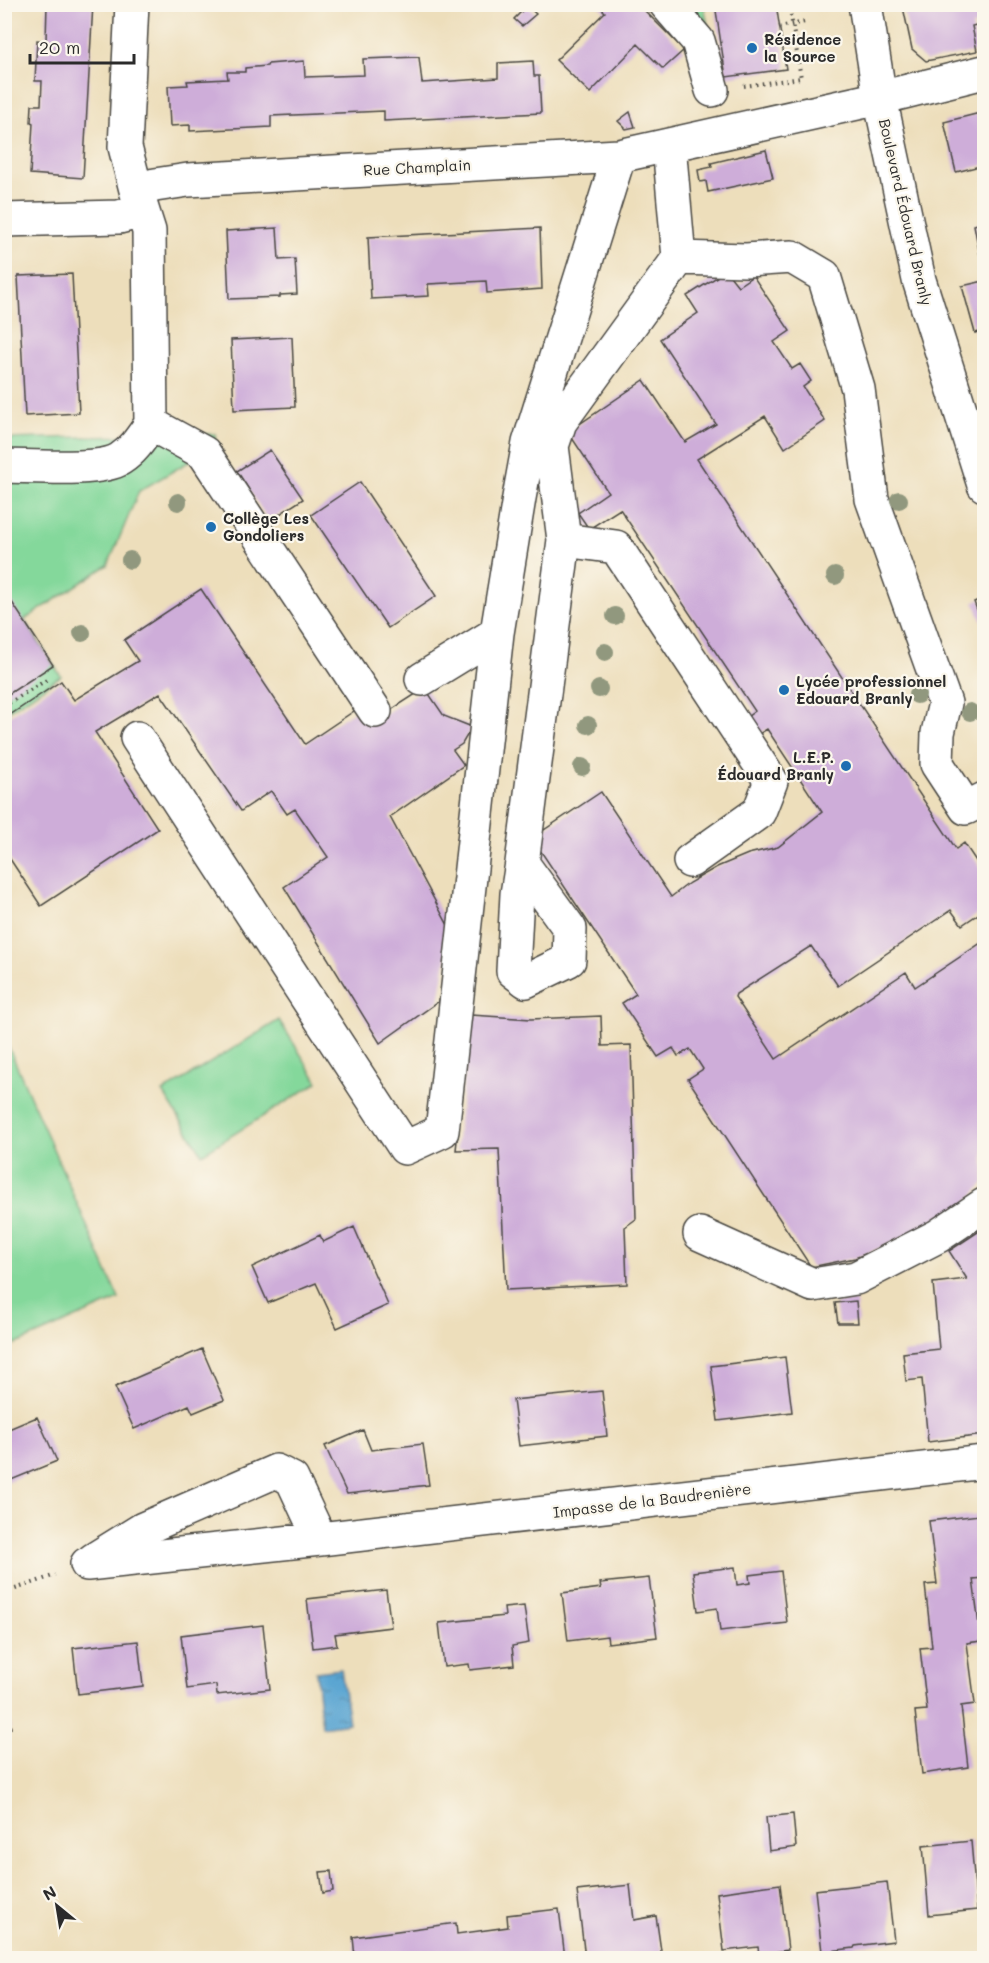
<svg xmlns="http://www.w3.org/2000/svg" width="989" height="1963" font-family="Mali,sans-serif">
<defs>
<pattern id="grass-tufts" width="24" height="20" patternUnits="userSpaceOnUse" patternTransform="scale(1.5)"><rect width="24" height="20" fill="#84d89b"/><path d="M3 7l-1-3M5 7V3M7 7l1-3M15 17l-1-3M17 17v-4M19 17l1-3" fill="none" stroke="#72ba86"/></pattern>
<pattern id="water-ripples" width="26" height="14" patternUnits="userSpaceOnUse" patternTransform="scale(1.5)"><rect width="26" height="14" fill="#5aa5d2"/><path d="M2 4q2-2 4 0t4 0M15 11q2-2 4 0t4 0" fill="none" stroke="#4b87ab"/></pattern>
</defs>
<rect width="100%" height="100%" fill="#fbf7ec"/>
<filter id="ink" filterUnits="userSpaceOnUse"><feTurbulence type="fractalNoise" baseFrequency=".0167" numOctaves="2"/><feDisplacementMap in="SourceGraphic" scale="12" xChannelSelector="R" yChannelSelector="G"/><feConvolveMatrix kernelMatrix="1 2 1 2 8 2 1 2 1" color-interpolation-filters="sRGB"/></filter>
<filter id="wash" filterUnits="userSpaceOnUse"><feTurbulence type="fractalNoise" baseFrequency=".008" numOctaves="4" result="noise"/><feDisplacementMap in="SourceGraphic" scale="24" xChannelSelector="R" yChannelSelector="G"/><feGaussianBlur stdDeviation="1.35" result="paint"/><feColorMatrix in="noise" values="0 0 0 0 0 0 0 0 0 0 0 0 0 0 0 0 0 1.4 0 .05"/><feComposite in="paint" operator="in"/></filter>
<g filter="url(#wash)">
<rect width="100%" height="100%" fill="#eddebb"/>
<path fill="url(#grass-tufts)" stroke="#588263" stroke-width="1.5" d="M686 5H704L708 27Z"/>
<path fill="#84d89b" stroke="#588263" stroke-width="1.5" d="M216 434 214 447 139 491 108 565 24 620 61 676 5 713V439Z
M279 1020 318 1082 202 1154 163 1092Z
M5 1039 119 1299 5 1349H4Z"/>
<path fill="url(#water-ripples)" stroke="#42687e" stroke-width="1.5" d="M341 1669 349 1723 322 1727 316 1672Z"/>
<g id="blocks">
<path fill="#ceadd9" d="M47 4H93L83 178 30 174 33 123 31 122 32 105H41L42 81H35L37 40 46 41Z
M715 4H776L786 69 726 77Z
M916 4H984V23L972 26 977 51 926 61 912 49 903 7Z
M598 5H639L684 50 663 69 638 44 590 93 556 60 605 12Z
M527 6 536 14 522 26 514 19Z
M419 57 422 83 498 78V63L533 61 534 76H539L541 113 384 121V111L271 116V127L190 131V125L170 126 168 86 188 85 187 81 228 79 227 72H245V68L267 66 268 64 304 61 305 77 364 75 363 59Z
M630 112 635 127 626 129 618 121Z
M984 112V165L956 172 944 122Z
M4 121H9L7 137H4Z
M766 150 773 178 708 192 706 181 700 182 698 170 712 167 711 163Z
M984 222V255L980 256 974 225Z
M277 228 279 260 295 259 297 294 280 295V297L229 299 226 231Z
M540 228 542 289 487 293 486 281 428 284 429 296 371 299 368 237Z
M726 271 738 286 753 276 790 331 774 342 792 369 800 364 811 381 803 387 825 421 785 448 765 416 697 459 956 849 964 843 984 873V910L962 925 951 910 838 986 811 946 736 994 735 997 776 1059 906 972 915 987 984 941V1183L966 1203 899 1240 855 1258 811 1267 688 1079 703 1069 690 1049 678 1056 673 1048 658 1057 622 1003 636 994 532 838 601 792 671 897 689 883 717 867 748 854 778 847 822 812 767 729 751 739 740 722 755 711 620 509 589 529 578 513 608 492 568 432 644 380 685 442 716 424 660 339 698 313 687 296Z
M72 274 79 413 25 416 18 276Z
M984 281V331L975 333 962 286Z
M292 337 295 407 234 410 231 340Z
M270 450 303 499 269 521 237 471Z
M360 482 436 596 388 628 311 515Z
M201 589 305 744 360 707 371 723 425 688 444 716 472 727 462 744 453 750 464 765 390 817 451 931 439 1001 380 1043 284 887 328 857 295 809 287 814 271 791 241 811 160 693 95 732 158 829 41 906 4 850V719L61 681 74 700 138 661 124 640Z
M4 590 53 665 4 697Z
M981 599 984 609V619L981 620 974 602Z
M471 1015 531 1019 601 1016 602 1046 631 1045 636 1219 625 1227 627 1284 506 1290 499 1149 456 1150Z
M354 1227 388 1305 337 1328 316 1283 268 1303 252 1267 320 1235 323 1242Z
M984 1228V1435L928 1442 922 1379 906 1381 903 1353 939 1349 933 1283 967 1279 949 1251Z
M856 1301 858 1323H838L835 1303Z
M202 1349 224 1400 193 1413 189 1405 134 1429 115 1387Z
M785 1357 792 1412 718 1421 711 1366Z
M602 1391 607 1436 519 1446 513 1400Z
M37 1417 57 1461 4 1483V1431Z
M363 1430 371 1450 423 1444 429 1485 347 1494 325 1446Z
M979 1515 984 1578 973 1579 981 1641 967 1643 975 1704 961 1706 968 1767 922 1774 915 1711 927 1710 920 1648 932 1647 925 1585 937 1584 929 1521Z
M735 1567 737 1585 750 1583 749 1575 781 1571 787 1623 720 1631 717 1608 698 1611 693 1572Z
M649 1578 657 1637 608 1643 607 1636 568 1641 562 1593 601 1588 600 1583Z
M386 1590 391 1627 335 1634 337 1645 313 1648 307 1599Z
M524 1606 529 1643 512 1646 514 1665 470 1670 469 1664 444 1667 439 1623 505 1616 504 1608Z
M263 1625 270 1689 217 1695 216 1685 187 1689 181 1635Z
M138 1641 143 1686 78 1694 73 1648Z
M4 1690 11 1728 4 1729Z
M793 1814 796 1847 769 1851 766 1817Z
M971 1841 977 1910 929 1915 923 1846Z
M331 1871 333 1891 323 1893 320 1872Z
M887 1882 894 1941 855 1946 854 1948 822 1952 815 1890Z
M780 1884 788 1950 759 1954 758 1947 724 1951 717 1893Z
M630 1885 634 1920 656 1916 662 1958H585L577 1891Z
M559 1909 565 1958H355L353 1937 456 1923 457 1934 508 1927 507 1915Z"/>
</g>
</g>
<g filter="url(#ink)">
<use href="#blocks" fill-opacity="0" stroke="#484641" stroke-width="1.5"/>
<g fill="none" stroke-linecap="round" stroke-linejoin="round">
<g stroke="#484641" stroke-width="36">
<path id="minor" d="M132 4 125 147 136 190 155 185 188 180 619 156 880 98 984 72
M666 4 698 41 712 90
M4 220 119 217 142 211
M679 258 746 260 792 257 824 276 858 389 872 499 945 703 938 733 937 764 966 808 984 799
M151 424 204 453 375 711
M4 466C30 466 100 472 120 459 134 450 142 437 151 424L149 231 136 190
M564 540 616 547 771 781 759 812 690 861
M422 679 497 633
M137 738 405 1148 442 1131 497 633 519 498 529 443 619 156
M522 863 570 929 569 960 526 981 513 971 517 894 522 863 564 540 552 446 560 422 679 258 669 145
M700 1234 813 1285 856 1278 938 1236 984 1205
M93 1560 143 1529 276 1471 292 1479 320 1539
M87 1564 320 1539 984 1462"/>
</g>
<g stroke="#484641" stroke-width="36">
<path id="major" d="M865 4 880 98 919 280 984 485"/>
</g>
<path stroke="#484641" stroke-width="4" stroke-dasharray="1.5 4.5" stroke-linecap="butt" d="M779 27 805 22
M744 86 801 78 789 4
M4 706 48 679
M4 1593 55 1575"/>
<use href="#minor" stroke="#fff" stroke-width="33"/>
<use href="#major" stroke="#fff" stroke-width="33"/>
</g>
<g fill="#91987e">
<circle cx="899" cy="500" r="9"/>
<circle cx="178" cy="502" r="9"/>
<circle cx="130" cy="560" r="9"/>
<circle cx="835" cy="576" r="9"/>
<circle cx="615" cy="616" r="9"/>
<circle cx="82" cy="633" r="9"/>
<circle cx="605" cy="652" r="9"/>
<circle cx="599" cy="689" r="9"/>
<circle cx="917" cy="695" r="9"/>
<circle cx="970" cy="712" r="9"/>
<circle cx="588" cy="725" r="9"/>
<circle cx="582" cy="767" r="9"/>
</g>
</g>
<g fill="#1f6fb2" stroke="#fbf7ec" stroke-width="2">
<circle cx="752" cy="48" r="6"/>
<circle cx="211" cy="527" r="6"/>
<circle cx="784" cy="690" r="6"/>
<circle cx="846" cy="766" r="6"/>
</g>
<g text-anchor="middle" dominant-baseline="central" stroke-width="4.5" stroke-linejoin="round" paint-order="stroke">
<g font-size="15" font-weight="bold" fill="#2b2b2b" stroke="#fbf7ec" text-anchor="start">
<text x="764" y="39">Résidence<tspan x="764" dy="17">la Source</tspan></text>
<text x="223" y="518">Collège Les<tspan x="223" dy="17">Gondoliers</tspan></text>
<text x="796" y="681">Lycée professionnel<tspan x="796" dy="17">Edouard Branly</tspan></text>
<text x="834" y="757" text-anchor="end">L.E.P.<tspan x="834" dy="17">Édouard Branly</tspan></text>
</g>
<g font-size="15" fill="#2b2b2b" stroke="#fbf7ec">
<text transform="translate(417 167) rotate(-3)">Rue Champlain</text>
<text transform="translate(906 212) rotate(77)">Boulevard Édouard Branly</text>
<text transform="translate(652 1500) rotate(-7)">Impasse de la Baudrenière</text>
</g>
</g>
<rect width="989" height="1963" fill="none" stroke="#fbf7ec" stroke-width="24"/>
<g transform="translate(57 1906) rotate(330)" stroke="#fbf7ec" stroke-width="4.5" paint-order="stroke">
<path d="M0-4.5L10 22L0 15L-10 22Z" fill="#2b2b2b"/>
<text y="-9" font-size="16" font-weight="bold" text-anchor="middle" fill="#2b2b2b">N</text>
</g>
<path d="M30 54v9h104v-9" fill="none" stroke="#2b2b2b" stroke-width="3"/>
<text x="39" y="54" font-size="18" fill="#2b2b2b" stroke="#fbf7ec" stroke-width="4.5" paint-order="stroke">20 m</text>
</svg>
